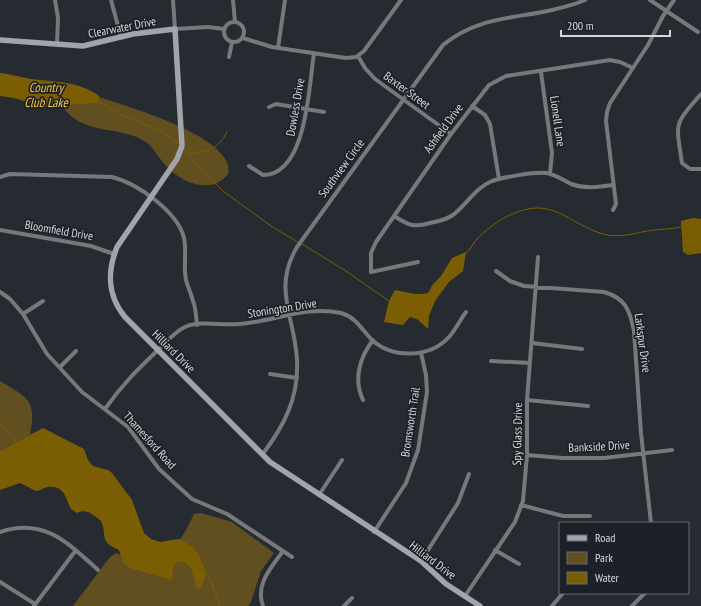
<svg xmlns="http://www.w3.org/2000/svg" width="701" height="606" font-family="'PT Sans Narrow',sans-serif">
<rect width="100%" height="100%" fill="#262b31"/>
<path fill="#624f20" d="M99 97C129 107 219 133 228 165 229 167 228 171 228 174 210 197 177 181 162 161 157 155 153 147 146 142 118 124 84 137 62 106L92 103Z
M0 381C28 398 37 400 30 435L0 451Z
M201 513 232 522 274 553 261 571 251 602 248 606H73L110 557 116 553 126 557 175 548 186 530 194 514Z"/>
<path fill="#7b5e04" d="M0 73C10 74 20 77 31 79 54 82 79 81 99 96V100L97 103 44 107 14 98 0 96Z
M693 218 701 219V253L688 255 683 252 681 221Z
M466 252 463 271 449 282 435 301 429 316 428 329 417 319 410 317 403 325 384 322 389 301 395 290C406 292 418 296 428 293L433 284 441 276 452 258Z
M43 428 84 449 88 460 93 466 108 470 112 473 132 500 144 533 151 539 160 542 179 539 193 547 200 557 206 573 201 589 197 588C193 577 193 560 177 562L173 568 172 580 130 568 123 563 119 550C98 541 108 537 101 521 94 515 86 508 77 513L71 509C66 500 65 485 48 487 43 488 40 491 36 491L20 483 0 490V451Z"/>
<g fill="none" stroke-linecap="round" stroke-linejoin="round">
<path stroke="#7b5e04" stroke-width="1" d="M98 101 122 115 160 130 179 144
M183 148 202 171 223 191 271 226 299 243
M189 153C207 154 219 148 227 132
M302 244 346 271 389 301
M465 254C469 252 472 245 476 240 485 231 498 220 510 215 553 195 566 223 603 234 621 239 637 232 654 230 663 229 673 229 681 227
M0 424 16 442
M206 573 209 576 220 606"/>
<path stroke="#76787c" stroke-width="4" d="M55 0 58 18 57 44
M111 0 121 37
M173 0 175 29 208 27 224 29
M233 0 235 22
M650 0 698 32
M224 32a10 10 0 1 1 20 0a10 10 0 1 1-20 0Z
M243 38 272 47 346 58 356 57 364 51 401 0
M278 48 285 0
M358 56 365 68 375 79 451 134
M229 57 232 42
M541 72 552 153 550 174
M701 94C673 126 676 122 682 163L690 169H701
M472 106 485 115 490 124 499 179
M269 107 276 104 324 112
M249 166 263 175C307 175 309 85 314 53
M0 177 10 174 112 177C137 183 178 212 184 238 187 252 183 266 186 280 188 287 191 294 193 301 196 308 196 317 197 325
M613 210 616 204 606 121 607 112 610 103 648 45 663 16 674 0
M394 216C408 225 414 228 430 223 438 221 446 220 453 215 467 204 475 188 492 181 504 177 533 172 546 173 555 174 563 180 571 184 585 189 599 187 613 185
M0 230 91 246 114 254
M418 262 371 272V253L376 242 451 134 489 85 506 76 610 60 620 62 633 68
M496 271 510 281 524 286 604 292C625 298 630 310 634 331L641 433 651 523
M0 292 10 299 23 314 47 354 82 392 128 427 159 469 192 499 227 514 292 557
M23 314 43 301
M532 343 582 349
M491 361 530 363
M60 367 76 351
M270 374 297 378
M363 400C353 379 360 357 373 340
M527 400 588 406
M105 409C121 386 137 370 157 351 166 343 174 332 185 327 200 320 222 326 239 324 273 322 306 305 341 313 356 317 362 330 372 340 393 359 430 358 449 337 456 329 460 320 466 312
M262 455C284 426 299 398 297 360 295 317 272 289 297 247L443 45C477 17 512 19 552 10 564 7 574 5 585 0
M527 455 563 458H604L672 450
M319 495 342 460
M521 505 563 516H590
M0 532C44 517 68 543 98 570
M374 532 406 483 418 450 427 392 426 375 421 353
M495 550 519 564
M421 561 458 503 469 474
M0 582 35 604
M465 596 515 522 523 501 527 455V400L538 257
M34 606 76 550
M263 606C255 584 271 568 283 551
M344 606 352 598
M552 606 563 593
M632 606 645 593"/>
<path stroke="#a1a5ab" stroke-width="5.5" d="M0 40 83 46 133 34 175 29 182 146 177 159 117 247C107 272 107 295 125 317L270 462 421 561 446 584 480 606"/>
</g>
<g text-anchor="middle" dominant-baseline="central" stroke-width="3.5" stroke-linejoin="round" paint-order="stroke">
<g font-size="12" fill="#d5d9dd" stroke="#1c2127">
<text transform="translate(122 27) rotate(-11)">Clearwater Drive</text>
<text transform="translate(407 90) rotate(36)">Baxter Street</text>
<text transform="translate(295 107) rotate(-80)">Dowless Drive</text>
<text transform="translate(558 121) rotate(82)">Lionell Lane</text>
<text transform="translate(443 128) rotate(-54)">Ashfield Drive</text>
<text transform="translate(341 168) rotate(-54)">Southview Circle</text>
<text transform="translate(59 230) rotate(10)">Bloomfield Drive</text>
<text transform="translate(282 308) rotate(-9)">Stonington Drive</text>
<text transform="translate(643 343) rotate(82)">Larkspur Drive</text>
<text transform="translate(174 351) rotate(45)">Hilliard Drive</text>
<text transform="translate(410 422) rotate(-81)">Bromsworth Trail</text>
<text transform="translate(517 434) rotate(-89)">Spy Glass Drive</text>
<text transform="translate(150 440) rotate(48)">Thamesford Road</text>
<text transform="translate(599 446) rotate(-3)">Bankside Drive</text>
<text transform="translate(433 560) rotate(37)">Hilliard Drive</text>
</g>
<g font-size="13" font-style="italic" fill="#fbc940" stroke="#1c2127">
<text x="46" y="87">Country<tspan x="46" dy="15">Club Lake</tspan></text>
</g>
</g>
<rect x="559" y="522" width="130" height="72" fill="#1c2127" stroke="#666b70"/>
<rect x="567" y="535" width="20" height="6" fill="#a1a5ab" stroke="#666b70"/>
<text x="595" y="542" font-size="12" fill="#d5d9dd">Road</text>
<rect x="567" y="552" width="20" height="12" fill="#624f20" stroke="#666b70"/>
<text x="595" y="562" font-size="12" fill="#d5d9dd">Park</text>
<rect x="567" y="572" width="20" height="12" fill="#7b5e04" stroke="#666b70"/>
<text x="595" y="582" font-size="12" fill="#d5d9dd">Water</text>
<path d="M561 30v6h109v-6" fill="none" stroke="#d5d9dd" stroke-width="2"/>
<text x="567" y="30" font-size="12" fill="#d5d9dd" stroke="#1c2127" stroke-width="3" paint-order="stroke">200 m</text>
</svg>
